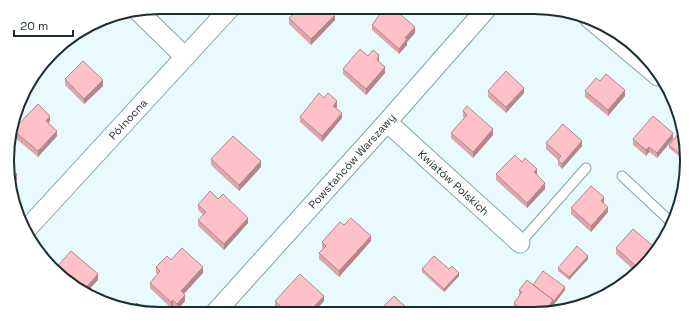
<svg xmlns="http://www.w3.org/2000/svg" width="694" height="321" font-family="'Space Grotesk',sans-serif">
<rect width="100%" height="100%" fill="#e8fafd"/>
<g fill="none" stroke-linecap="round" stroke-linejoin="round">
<g stroke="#7ba7ad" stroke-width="11">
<path id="lane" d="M622 176 673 224
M520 243 586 168"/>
</g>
<g stroke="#7ba7ad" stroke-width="21">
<g id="street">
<path d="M138 11 185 57"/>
<path d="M589 18 658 76"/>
<path id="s1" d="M387 122 520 243"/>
<path id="s2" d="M25 231 231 7"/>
<path id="s3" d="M214 314 387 122 488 7"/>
</g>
</g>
<use href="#lane" stroke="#fff" stroke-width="9"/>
<use href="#street" stroke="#fff" stroke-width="19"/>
</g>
<path fill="#daa6ac" d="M297 7H327L335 20 311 45 289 24V18L297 10Z
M372 25 415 33 407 42V45L399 54 372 30Z
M368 56 379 60V61L385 73 366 95 343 74V69Z
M65 79 103 86 84 104 65 85Z
M600 81 625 96 608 116 585 97V91Z
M488 91 524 93 506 113 488 97Z
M324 98 337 107 336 108 342 118 322 142 300 122V117Z
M463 111 493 135 473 158 451 138V133L464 118 463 117Z
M50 121 49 123 57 136 38 157 13 136V130Z
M633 139H673L657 158 649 152 646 156 633 145Z
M546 143 582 146 562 169 558 165V160L546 149Z
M669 145 687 160 686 162 669 148Z
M211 159 261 167 239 191 211 165Z
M685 169 683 181 681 179V174Z
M496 174 537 175H536L545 189 527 208 496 180Z
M218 199 248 223 224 250 198 226V220L203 215 198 210V205Z
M604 203 608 212 591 232 571 214V208Z
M344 225 371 241 339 277 319 259V253L323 249 322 248V242Z
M616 248 653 252 636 272 616 254Z
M588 259 569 280 558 271V268Z
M171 260 203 273 184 294 185 301 177 310 173 306 171 308 150 288V283L158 274 156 273V267Z
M422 269H449L459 276 444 292 422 272Z
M533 285 565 290 548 313H519L514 309V303L519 296V290Z
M275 301H324L313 313 283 314 275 307Z"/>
<path fill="#b2878c" d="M335 15V20L311 45V39Z
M415 27V33L407 42V45L399 54V49L405 38Z
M379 55V60L377 65V60Z
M385 67V73L366 95V89Z
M103 80V86L84 104V99Z
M524 88V93L506 113V107Z
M625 90V96L608 116V110Z
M337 101V107L333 111V106Z
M342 113V118L322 142V136Z
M50 116V121L46 126V121Z
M493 129V135L473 158V152Z
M57 131V136L38 157V151Z
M673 133V139L657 158V153Z
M582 141V146L562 169V164Z
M649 147V152L646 156V150Z
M261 161V167L239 191V185Z
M537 169V175L534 178V172Z
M17 174V180L10 187 9 183Z
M545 183V189L527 208V203Z
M604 197V203L601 206V201Z
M608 207V212L591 232V226Z
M248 218V223L224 250V244Z
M371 236V241L339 277V271Z
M653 246V252L636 272V266Z
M588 256V259L569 280V277Z
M203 267V273L181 297V291Z
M459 273V276L444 292V289Z
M98 274V280L86 293 83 291Z
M565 287V290L553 305V302Z
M185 295V301L177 310V304Z
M324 296V301L313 313H308Z
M173 300V306L171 308V302Z
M553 300V306L548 313H544Z"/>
<path fill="#fec1c8" stroke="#b2878c" d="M298 7H327L335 15 311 39 289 18 299 8Z
M385 7H392L415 27 405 38 407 39 399 49 372 25Z
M360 49 368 56 373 50 379 55 377 60 385 67 366 89 343 69Z
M83 61 103 80 84 99 65 79Z
M506 71 524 88 506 107 488 91Z
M606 74 625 90 608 110 585 91 596 78 600 81Z
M319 93 324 98 328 93 337 101 333 106 342 113 322 136 300 117Z
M38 104 50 116 46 121 57 131 38 151 13 130Z
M467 106 493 129 473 152 451 133 467 115 463 111Z
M653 116 673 133 657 153 649 147 646 150 633 139Z
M563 124 582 141 562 164 558 160 561 156 546 143Z
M681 131 687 158 686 159 669 145Z
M233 136 261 161 239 185 211 159Z
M515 155 522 162 525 158 537 169 534 172 545 183 527 203 496 174Z
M9 167 17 174 9 183 8 181Z
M685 169 684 176 681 174Z
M591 186 604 197 601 201 608 207 591 226 571 208Z
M210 191 218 199 223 194 248 218 224 244 198 220 206 212 198 205Z
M351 218 371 236 339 271 319 253 326 246 322 242 340 222 344 225Z
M633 229 653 246 636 266 616 248Z
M577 246 588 256 569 277 558 268Z
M182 248 203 267 181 291 185 295 177 304 173 300 171 302 150 283 160 271 156 267 167 256 171 260Z
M71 251 98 274 83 291 59 276 54 270Z
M434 256 449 269 452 266 459 273 444 289 422 269Z
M543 271 565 287 553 302V300L533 285Z
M300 274 324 296 308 313 289 314 275 301Z
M527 280 553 300 544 313H526L514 303 522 292 519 290Z
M394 296 409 310 406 313H377Z
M137 303 146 311 132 308Z"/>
<g text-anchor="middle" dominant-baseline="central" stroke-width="3" stroke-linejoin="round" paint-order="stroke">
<g font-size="11" fill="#1c2e30" stroke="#fff">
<text stroke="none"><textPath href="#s2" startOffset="152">Północna</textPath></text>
<text stroke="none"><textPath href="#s3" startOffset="206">Powstańców Warszawy</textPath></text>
<text stroke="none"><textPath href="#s1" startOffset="90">Kwiatów Polskich</textPath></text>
</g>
</g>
<path d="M0 0H694V321H0ZM160 14H534A146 146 0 0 1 680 160V161A146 146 0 0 1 534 307H160A146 146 0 0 1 14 161V160A146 146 0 0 1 160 14Z" fill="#fff" fill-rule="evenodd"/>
<path fill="none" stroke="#1c2e30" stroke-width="2" d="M160 14H534A146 146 0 0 1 680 160V161A146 146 0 0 1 534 307H160A146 146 0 0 1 14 161V160A146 146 0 0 1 160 14Z"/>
<path d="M14 30v6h59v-6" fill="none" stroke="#1c2e30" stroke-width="2"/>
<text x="20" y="30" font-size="12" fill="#1c2e30" stroke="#ffffff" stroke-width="3" paint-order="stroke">20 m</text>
</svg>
